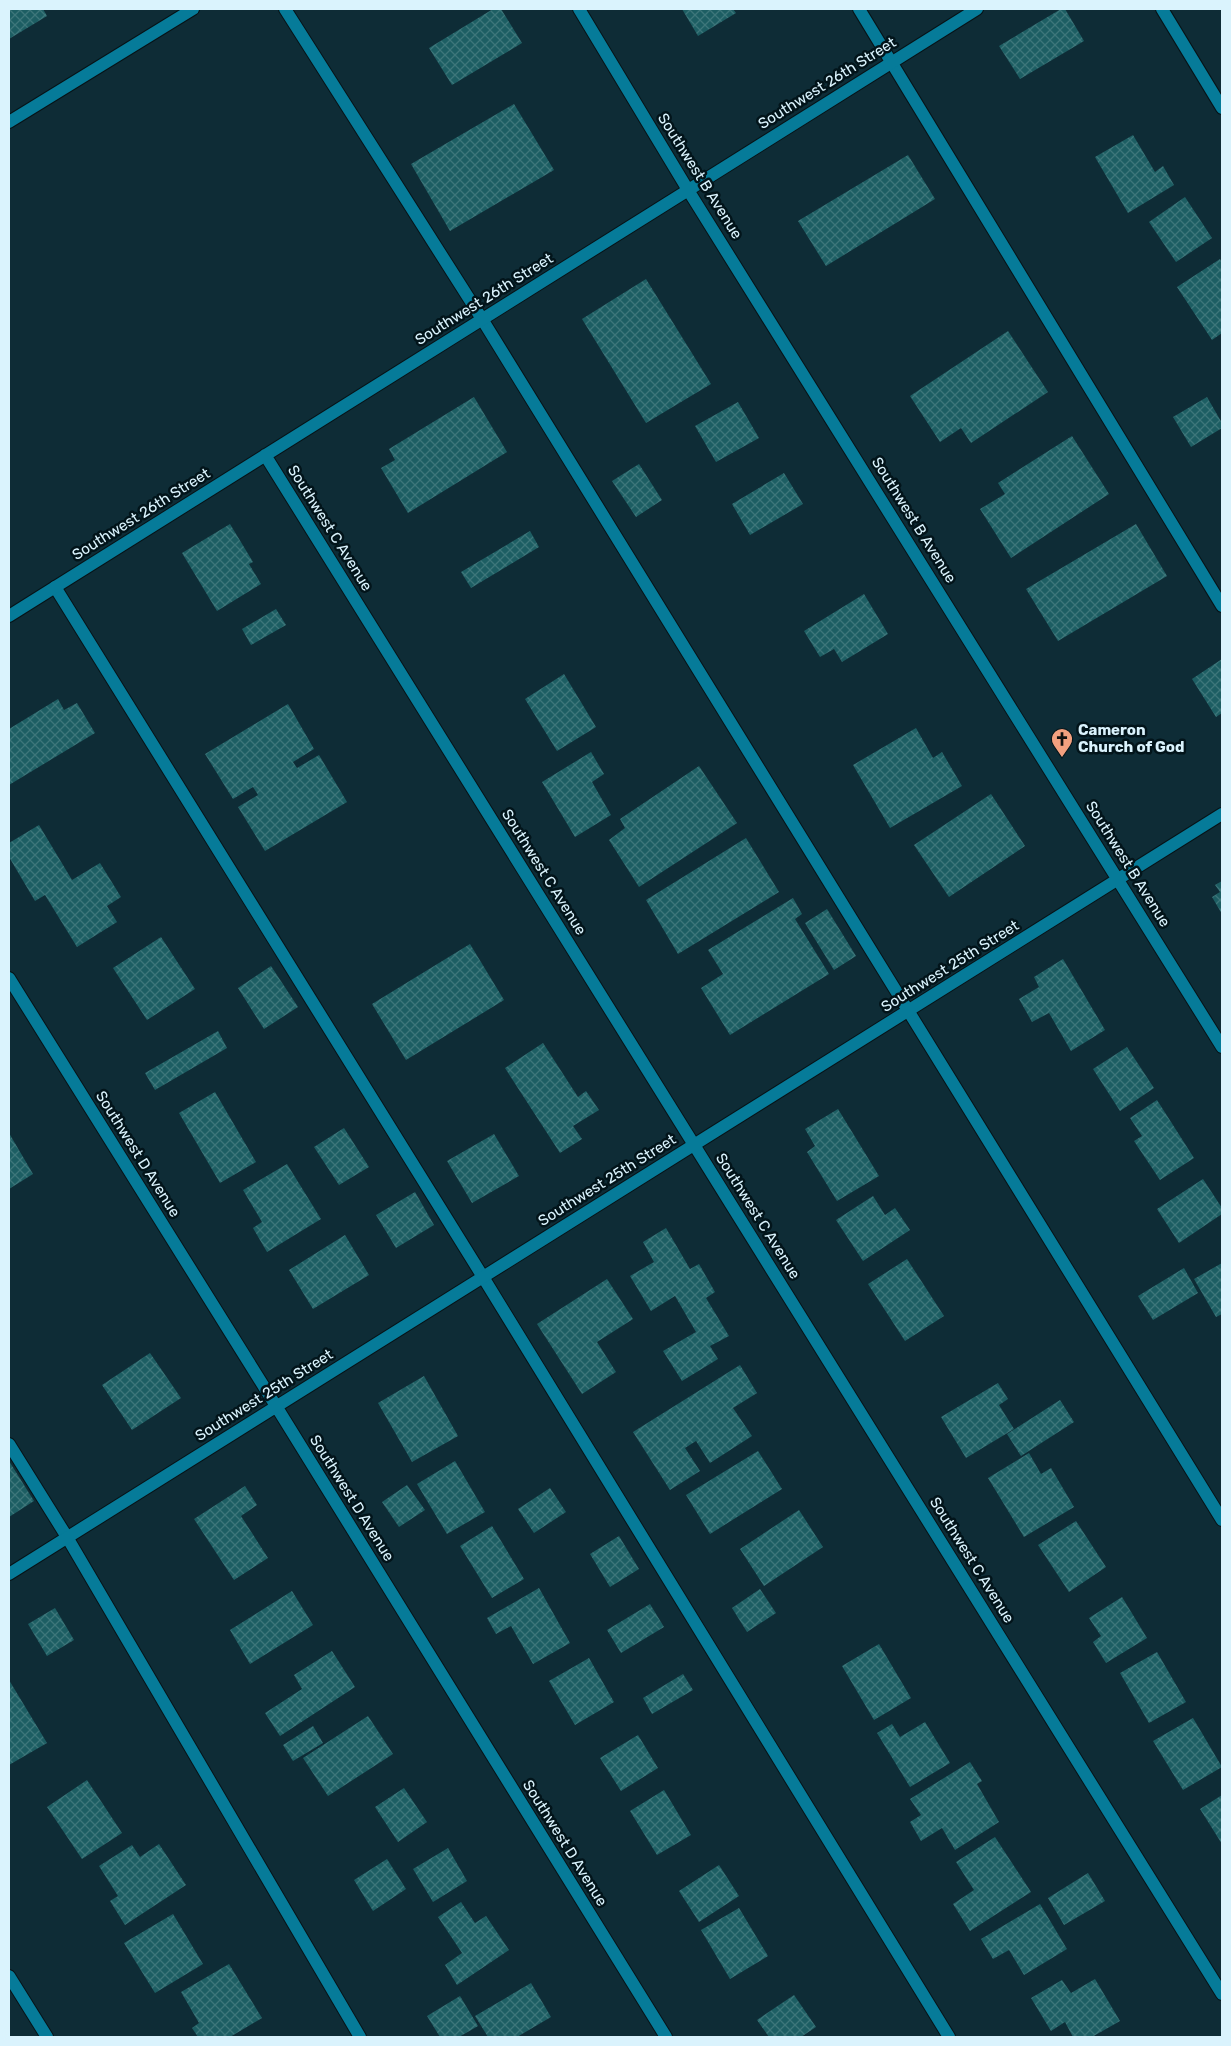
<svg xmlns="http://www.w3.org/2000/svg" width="1231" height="2046" font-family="Rubik,sans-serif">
<defs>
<pattern id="building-cross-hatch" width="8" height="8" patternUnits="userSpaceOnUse" patternTransform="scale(1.25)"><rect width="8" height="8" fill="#1d5e63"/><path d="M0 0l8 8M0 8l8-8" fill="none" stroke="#3d767a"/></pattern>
</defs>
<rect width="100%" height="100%" fill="#0e2c36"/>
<path fill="url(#building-cross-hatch)" d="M9 9H43L47 16 9 39Z
M493 9H501L522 43 452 85 429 48Z
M682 9H733L736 13 698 36Z
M1061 9H1065L1084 41 1020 79 999 46Z
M514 104 554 170 450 231 411 164Z
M1133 135 1155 172 1163 166 1174 185 1128 213 1095 157Z
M908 155 935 199 826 266 798 221Z
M1185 197 1212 238 1176 262 1149 222Z
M1220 259 1222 263V333L1212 340 1177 287Z
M646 279 711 384 646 423 582 319Z
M1008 331 1048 392 971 443 961 428 940 442 910 396Z
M474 397 507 452 408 513 381 468 395 460 389 449Z
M1207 397 1222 423V428L1191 447 1173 417Z
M738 402 759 438 716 462 695 426Z
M1072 436 1109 494 1011 558 980 509 1005 494 998 483Z
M639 464 662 500 636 517 612 481Z
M784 473 803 504 750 535 732 504Z
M230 524 253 562 249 564 261 584 217 611 182 553Z
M1136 524 1167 576 1058 641 1026 589Z
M530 531 539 547 471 588 461 572Z
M864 594 888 634 842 662 834 649 820 657 804 631Z
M276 609 286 625 251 645 242 629Z
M1222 659V713L1216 717 1192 679Z
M564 674 596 727 557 751 525 699Z
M58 699 64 710 77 703 95 733 9 785V729Z
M288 704 314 749 293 762 297 768 319 755 347 802 265 851 238 807 258 795 253 787 233 799 205 754Z
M916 728 933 758 942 752 962 786 890 828 853 765Z
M591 752 604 774 592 782 611 815 575 837 542 782Z
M699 766 737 823 639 887 609 840 625 828 620 819Z
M991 794 1025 846 949 897 914 845Z
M39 825 72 880 100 863 121 897 107 906 117 922 77 947 45 895 35 901 9 857V843Z
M746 838 779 892 678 954 646 900Z
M1222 881V914L1212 897 1220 892 1215 885Z
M793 898 802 914 795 919 829 974 730 1035 701 988 723 974 708 950Z
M827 909 856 956 834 970 805 923Z
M161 937 195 989 147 1020 113 968Z
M470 944 504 1000 406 1060 372 1004Z
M1063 959 1105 1030 1071 1051 1049 1013 1032 1022 1019 999 1039 987 1034 977Z
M271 966 298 1007 264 1029 238 988Z
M218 1031 227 1048 155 1090 145 1073Z
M543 1043 578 1097 586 1091 599 1110 573 1126 582 1139 560 1153 505 1068Z
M1127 1047 1154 1088 1120 1111 1093 1069Z
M215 1092 256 1162 220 1183 179 1113Z
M1157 1100 1194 1158 1160 1180 1134 1141 1142 1136 1130 1118Z
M838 1109 879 1176 837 1201 807 1152 815 1146 805 1129Z
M344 1128 369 1167 339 1185 314 1147Z
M9 1133 33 1174 9 1189Z
M494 1134 519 1176 472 1203 447 1161Z
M287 1164 321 1219 267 1252 253 1228 262 1222 243 1190Z
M1203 1179 1222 1208V1214L1179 1243 1157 1209Z
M415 1192 434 1225 396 1248 376 1215Z
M873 1196 885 1215 895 1208 910 1230 863 1261 836 1220Z
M666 1228 690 1269 699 1264 715 1292 706 1298 729 1336 710 1346 718 1359 682 1381 663 1351 696 1332 675 1296 651 1311 630 1276 654 1262 643 1242Z
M345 1235 369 1275 313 1309 289 1270Z
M907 1259 944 1316 905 1341 868 1284Z
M1222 1263V1314L1216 1317 1194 1279Z
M1184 1268 1198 1293 1153 1320 1138 1296Z
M607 1279 633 1319 597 1342 616 1372 582 1394 537 1324Z
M150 1353 181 1398 132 1430 102 1385Z
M740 1365 757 1393 733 1408 752 1436 710 1463 696 1441 685 1448 700 1471 670 1490 633 1432Z
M424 1376 458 1436 412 1462 378 1403Z
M998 1383 1008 1399 999 1405 1014 1429 966 1458 941 1417Z
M1060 1400 1074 1422 1021 1456 1007 1434Z
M758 1451 782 1489 710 1534 686 1495Z
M1029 1453 1041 1474 1051 1468 1074 1507 1024 1537 988 1478Z
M9 1461 34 1501 9 1517Z
M455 1461 485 1512 447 1534 417 1484Z
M407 1485 425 1510 399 1527 382 1502Z
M245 1486 257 1505 241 1516 268 1558 234 1580 194 1519Z
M550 1488 566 1512 534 1533 518 1509Z
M799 1510 823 1547 764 1586 740 1549Z
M1076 1521 1106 1567 1069 1592 1038 1545Z
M492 1526 524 1579 492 1598 460 1546Z
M619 1536 639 1569 610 1587 590 1554Z
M539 1588 570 1643 533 1664 511 1626 496 1634 487 1618Z
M760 1589 776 1613 747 1632 732 1608Z
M292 1591 313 1625 250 1664 230 1630Z
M1122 1597 1147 1638 1106 1663 1093 1642 1101 1636 1089 1618Z
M650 1604 664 1627 621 1653 607 1630Z
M55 1608 74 1640 47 1656 28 1624Z
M879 1644 911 1698 874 1720 842 1666Z
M332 1651 355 1687 280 1736 265 1713 302 1689 294 1675Z
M1157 1652 1186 1702 1149 1723 1120 1673Z
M589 1658 614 1702 575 1725 549 1681Z
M683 1674 693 1690 652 1714 643 1698Z
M9 1680 47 1743 9 1765Z
M368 1716 393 1754 328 1796 303 1758Z
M1193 1718 1222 1767 1183 1790 1153 1741Z
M925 1722 950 1763 910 1787 877 1733 892 1724 900 1737Z
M313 1726 323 1743 293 1761 283 1745Z
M638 1735 658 1768 621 1791 600 1758Z
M970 1762 982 1781 977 1784 999 1822 955 1850 942 1828 921 1841 910 1822 921 1815 910 1799Z
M87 1780 122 1833 82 1859 47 1807Z
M404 1788 427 1822 398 1842 375 1807Z
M664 1790 691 1835 657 1855 630 1811Z
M1222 1795V1844L1200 1809Z
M995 1837 1031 1892 970 1931 953 1904 974 1890 956 1862Z
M159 1844 186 1885 125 1925 110 1901 118 1896 99 1866 132 1845 140 1857Z
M448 1848 467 1881 433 1902 413 1869Z
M387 1859 406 1889 373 1911 354 1880Z
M719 1865 739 1896 699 1922 679 1891Z
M1088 1873 1105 1901 1064 1925 1048 1898Z
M461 1902 475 1923 486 1916 509 1950 457 1985 445 1965 462 1953 438 1917Z
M1040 1904 1067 1949 1024 1975 1009 1950 993 1959 981 1939Z
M739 1908 768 1956 730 1979 701 1930Z
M173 1914 203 1964 155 1993 124 1943Z
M229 1964 262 2018 230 2037H198L192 2028 199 2023 181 1992Z
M1095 1979 1120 2021 1092 2037H1073L1065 2022 1051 2031 1031 1998 1062 1980 1071 1993Z
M531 1983 551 2017 517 2037H488L475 2016Z
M794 1995 816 2027 801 2037H769L757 2020Z
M460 1996 478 2026 459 2037H440L427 2016Z"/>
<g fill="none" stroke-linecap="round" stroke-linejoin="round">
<g stroke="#071317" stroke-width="14">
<path id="service" d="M285 9 482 319 1222 1520
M859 9 1222 606
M9 122 193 9
M55 587 483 1277 949 2037
M9 1444 67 1537 360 2037"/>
</g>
<g stroke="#071317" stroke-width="14">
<path id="minor" d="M579 9 688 190 1222 1047
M1162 9 1222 108
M265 455 1222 1994
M9 616 977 9
M9 978 276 1406 666 2037
M9 1574 1222 814
M9 1976 47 2037"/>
</g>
<use href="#service" stroke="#067b99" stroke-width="12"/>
<use href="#minor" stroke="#067b99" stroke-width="12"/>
</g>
<defs>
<g id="church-pin" transform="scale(1.125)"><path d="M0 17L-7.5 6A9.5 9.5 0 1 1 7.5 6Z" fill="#f2a07f" stroke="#02141a"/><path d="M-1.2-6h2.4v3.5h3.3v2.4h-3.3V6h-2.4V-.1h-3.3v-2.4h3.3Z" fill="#111"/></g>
</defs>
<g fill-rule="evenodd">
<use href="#church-pin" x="1062" y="739"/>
</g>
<g text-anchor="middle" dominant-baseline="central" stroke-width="5" stroke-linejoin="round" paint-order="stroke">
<g font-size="15" fill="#daf3fd" stroke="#02141a">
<text transform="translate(827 83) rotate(-32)">Southwest 26th Street</text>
<text transform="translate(700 176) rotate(58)">Southwest B Avenue</text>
<text transform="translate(484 299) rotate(-32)">Southwest 26th Street</text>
<text transform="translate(141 514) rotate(-32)">Southwest 26th Street</text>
<text transform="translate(914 520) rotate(58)">Southwest B Avenue</text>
<text transform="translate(330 528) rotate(58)">Southwest C Avenue</text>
<text transform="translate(1128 864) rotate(58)">Southwest B Avenue</text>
<text transform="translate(544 872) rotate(58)">Southwest C Avenue</text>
<text transform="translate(950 966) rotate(-32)">Southwest 25th Street</text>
<text transform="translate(138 1154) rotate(58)">Southwest D Avenue</text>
<text transform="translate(607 1180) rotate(-32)">Southwest 25th Street</text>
<text transform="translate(758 1216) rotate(58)">Southwest C Avenue</text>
<text transform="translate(264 1395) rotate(-32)">Southwest 25th Street</text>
<text transform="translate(352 1498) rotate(58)">Southwest D Avenue</text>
<text transform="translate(972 1560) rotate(58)">Southwest C Avenue</text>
<text transform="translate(565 1843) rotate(58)">Southwest D Avenue</text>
</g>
<g font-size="15" font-weight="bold" fill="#daf3fd" stroke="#02141a" text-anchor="start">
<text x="1078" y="730">Cameron<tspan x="1078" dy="17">Church of God</tspan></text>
</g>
</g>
<rect width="1231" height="2046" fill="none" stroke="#daf3fd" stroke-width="20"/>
</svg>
